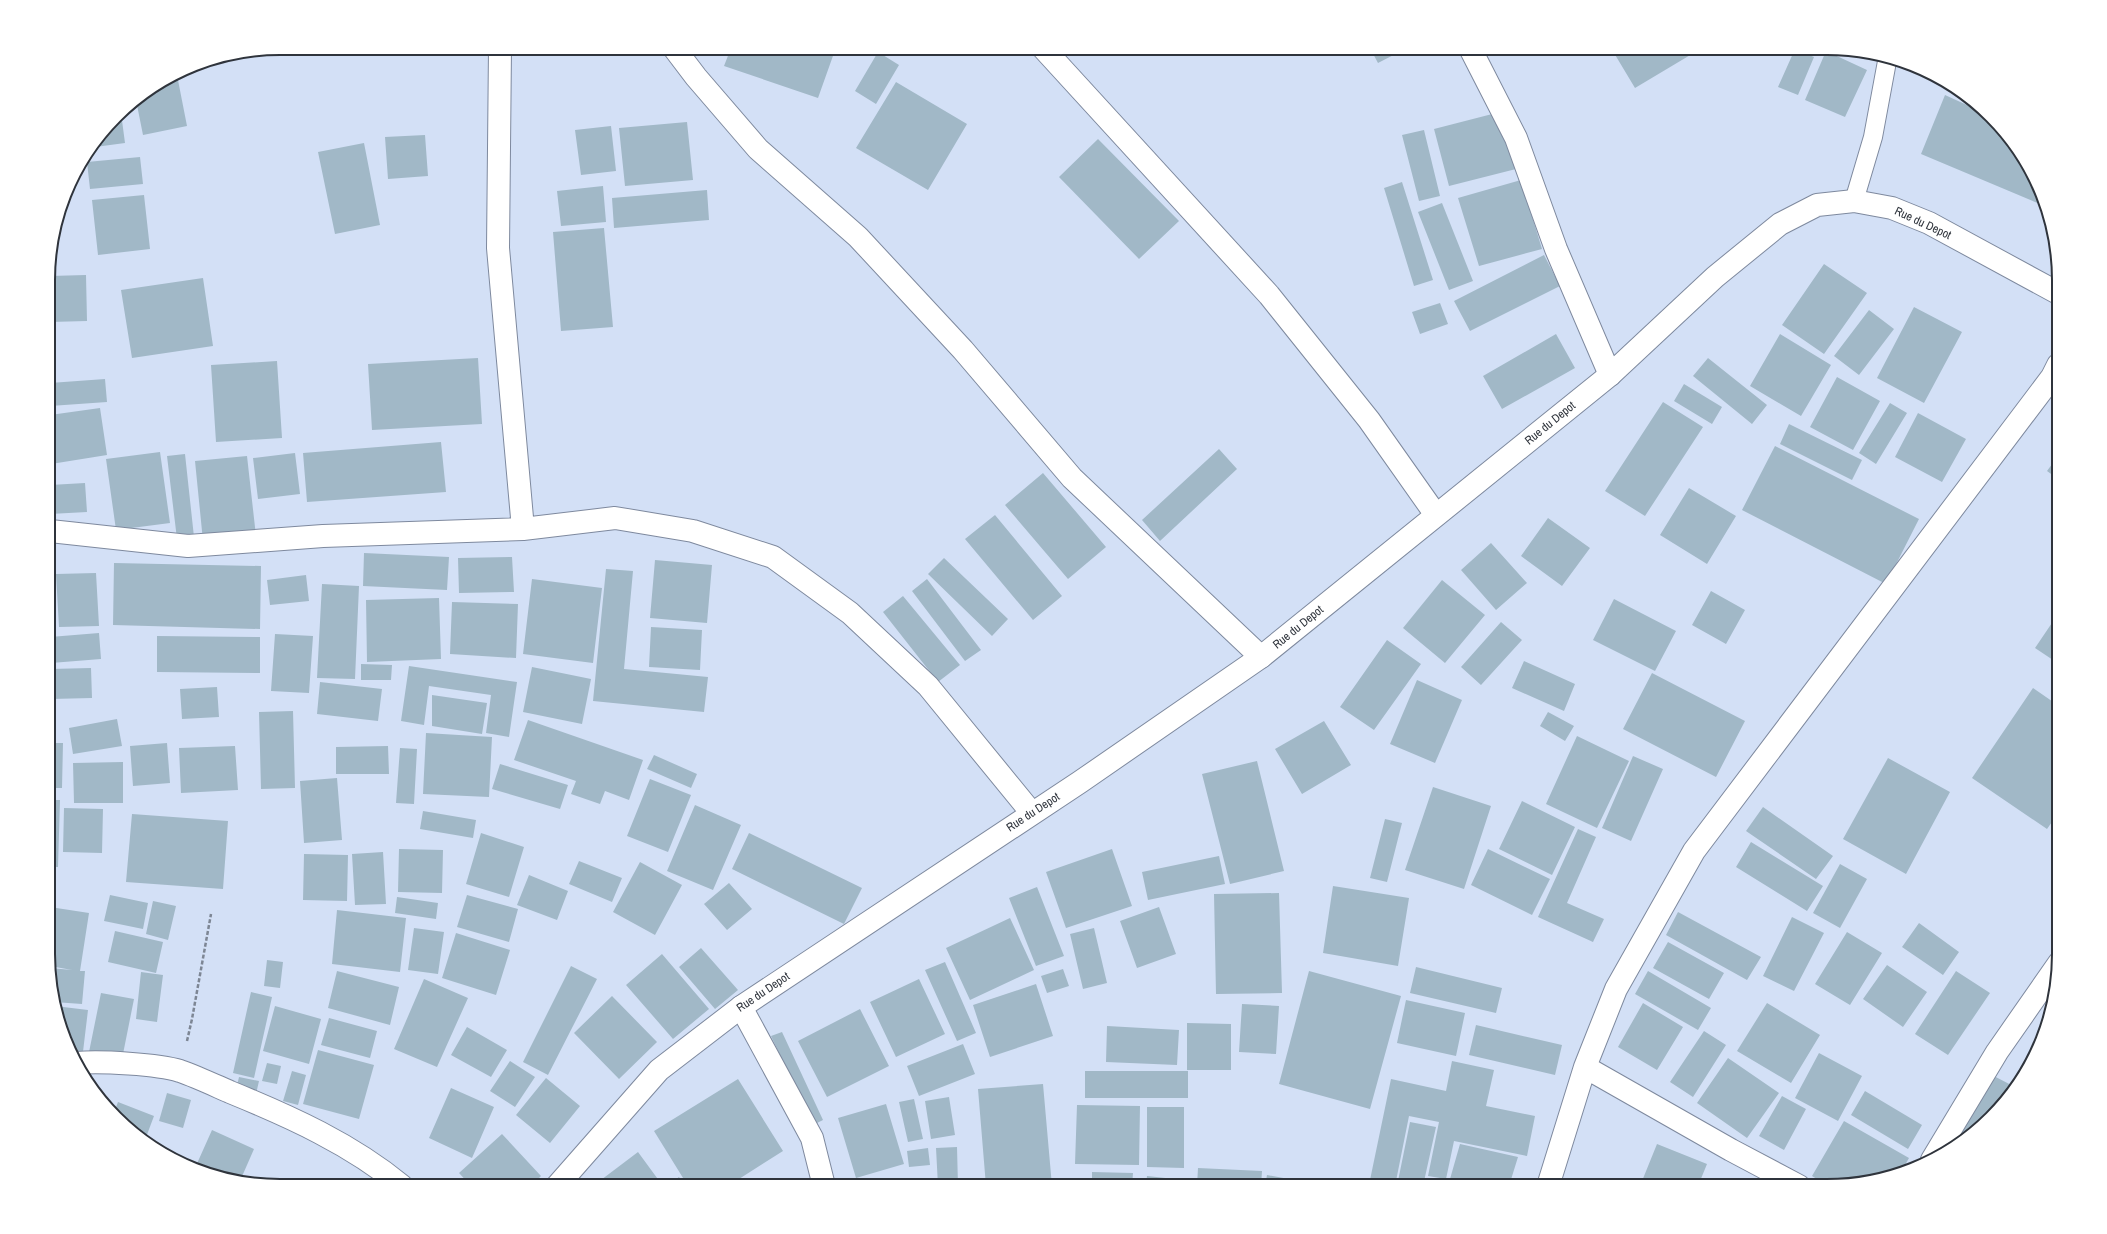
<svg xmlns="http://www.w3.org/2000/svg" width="2107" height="1234" font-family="'Archivo Narrow',sans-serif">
<rect width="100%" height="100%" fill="#d3e0f6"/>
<path fill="#a1b8c7" d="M731 48H820L834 53 818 98 724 66Z
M849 48H874L872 56Z
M1370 48H1407L1378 63Z
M1611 48H1702L1635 88Z
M1795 49 1814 57 1798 95 1778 87Z
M1826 51 1867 70 1845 117 1805 100Z
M878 52 899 65 876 104 855 91Z
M177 75 187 126 143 135 136 100Z
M896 82 967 124 928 190 856 148Z
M1945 95 1991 116 2020 151 2047 207 1921 154Z
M1500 112 1516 169 1449 186 1434 129Z
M121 113 125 143 95 147Z
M687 122 693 180 625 186 619 128Z
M611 126 616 171 581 175 575 130Z
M1424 130 1440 196 1419 201 1402 135Z
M425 135 428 176 388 179 385 137Z
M1098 139 1179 221 1139 259 1059 177Z
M364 143 380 225 335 234 318 152Z
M140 157 143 184 90 189 87 162Z
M1521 180 1542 249 1479 266 1458 198Z
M1402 182 1433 280 1414 286 1384 188Z
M603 186 606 222 561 226 557 191Z
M707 190 709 220 614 228 612 198Z
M144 195 150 249 98 255 92 200Z
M1442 203 1473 281 1449 290 1418 212Z
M604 228 613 327 561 331 553 232Z
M1544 255 1560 286 1470 331 1454 301Z
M1824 264 1867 293 1824 354 1782 325Z
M86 275 87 321 50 322V276Z
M203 278 213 346 132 358 121 290Z
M1440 303 1448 324 1420 334 1412 312Z
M1914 307 1962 332 1924 403 1877 378Z
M1869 310 1894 329 1859 375 1834 356Z
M1556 334 1575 368 1502 409 1483 376Z
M1780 334 1831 365 1801 416 1750 386Z
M478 358 482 424 372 430 368 364Z
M1708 358 1767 405 1752 424 1693 376Z
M277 361 282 438 216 442 211 365Z
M1837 377 1880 401 1853 450 1810 427Z
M105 379 107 402 50 406V383Z
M1684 384 1722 407 1712 424 1674 401Z
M1663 402 1703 427 1645 516 1605 491Z
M1890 403 1907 413 1876 464 1859 453Z
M100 408 107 455 51 464 50 415Z
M1918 413 1966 439 1942 482 1895 457Z
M1789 424 1862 460 1852 480 1780 444Z
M441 442 446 492 307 502 303 453Z
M1775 446 1919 519 1886 584 1742 510Z
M1219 449 1237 469 1160 541 1142 520Z
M160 452 170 523 116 530 106 459Z
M295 453 300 494 258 499 253 458Z
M185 454 194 537 177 539 167 456Z
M247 456 256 536 203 541 195 461Z
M2058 456V479L2047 471Z
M1043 473 1106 547 1068 579 1005 505Z
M85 483 87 512 50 514V485Z
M1689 488 1736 516 1707 564 1660 535Z
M995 515 1062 596 1033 620 965 539Z
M1548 518 1590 548 1562 586 1521 556Z
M1491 543 1527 583 1496 610 1461 570Z
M364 553 449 557 447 590 363 586Z
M512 557 514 592 459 593 458 558Z
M944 558 1008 619 992 636 928 574Z
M655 560 712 565 707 623 650 618Z
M114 563 261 566 260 629 113 625Z
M606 569 633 571 624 669 708 677 704 712 593 701Z
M96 573 99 626 59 627 56 574Z
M306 575 309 601 270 605 267 580Z
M532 579 602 588 593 663 523 654Z
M927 579 981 650 965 661 912 591Z
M1442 580 1485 615 1445 663 1403 628Z
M322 584 359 586 355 679 317 678Z
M1711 591 1745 610 1726 644 1692 625Z
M903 596 960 665 938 682 883 612Z
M439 598 441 659 367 662 366 600Z
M1614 599 1676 631 1655 671 1593 640Z
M452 602 518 604 516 658 450 654Z
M2058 614 2059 664 2035 648Z
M1501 622 1522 640 1481 685 1461 667Z
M651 627 702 630 700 670 649 667Z
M99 633 101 659 51 663 50 637Z
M275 634 313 636 309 693 271 691Z
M157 636 260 637V673L157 672Z
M1387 640 1421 664 1374 730 1340 707Z
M1524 661 1575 684 1564 711 1512 688Z
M361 664 392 665 391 680H361Z
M409 666 517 682 509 737 486 733 491 695 429 686 424 725 401 721Z
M532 667 591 679 582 724 523 712Z
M91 668 92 698 51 699 50 669Z
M1652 673 1745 721 1716 777 1623 729Z
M1417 680 1462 700 1435 763 1390 744Z
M320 682 382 689 378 721 317 714Z
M217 687 219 717 182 719 180 689Z
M2033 688 2059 706V812L2047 829 1972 778Z
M432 695 487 703 482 734 432 726Z
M50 707 54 731 50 732Z
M293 711 295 788 261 789 259 712Z
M1548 712 1574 726 1565 741 1540 726Z
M117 719 122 746 73 754 69 728Z
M528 720 643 760 629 800 605 791 600 804 571 794 576 781 514 760Z
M1324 721 1351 765 1302 794 1275 749Z
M426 733 492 737 489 797 423 794Z
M1577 736 1629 761 1597 828 1546 804Z
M50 743H63L62 788H50Z
M167 743 170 783 133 786 130 746Z
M235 746 238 790 181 793 179 748Z
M388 746 389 774H336V747Z
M400 748 417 749 414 804 396 803Z
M654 755 697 774 691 788 647 769Z
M1633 756 1663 769 1631 841 1602 828Z
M1888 758 1950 792 1906 874 1843 839Z
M1257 761 1284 871 1230 884 1202 774Z
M123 762V803H74L73 763Z
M500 764 568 785 560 809 492 789Z
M337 778 342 840 304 843 300 781Z
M650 779 691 795 668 852 627 836Z
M1433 787 1491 806 1464 889 1405 870Z
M50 800H60L58 867H50Z
M1522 801 1575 827 1552 875 1499 849Z
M695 805 741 825 713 890 667 871Z
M1763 807 1833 856 1816 879 1746 831Z
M64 808 103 809 102 853 63 852Z
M423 811 476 820 473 838 420 829Z
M132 814 228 821 223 889 126 882Z
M1385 819 1402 823 1387 882 1370 878Z
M1578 829 1596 837 1567 903 1604 919 1593 942 1538 917Z
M481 833 524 847 509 897 466 884Z
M749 833 862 888 844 924 732 869Z
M1751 842 1823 886 1807 911 1736 867Z
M399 849 443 850 442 893 398 892Z
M1112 849 1132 906 1066 928 1046 872Z
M1488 849 1550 879 1532 915 1471 885Z
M383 852 386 904 355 905 352 854Z
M304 854 348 855 347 901 303 900Z
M1219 856 1225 884 1148 900 1142 872Z
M579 861 622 878 612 902 569 884Z
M640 862 682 885 655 935 613 912Z
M1840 864 1867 879 1840 928 1813 913Z
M529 875 568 891 557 920 517 905Z
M729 883 752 909 727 930 704 904Z
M1333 886 1409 898 1398 966 1323 953Z
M1037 887 1064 956 1036 966 1009 898Z
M1279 893 1282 993 1216 994 1214 894Z
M110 895 148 903 143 929 104 921Z
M467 895 518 909 509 942 457 927Z
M397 897 438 903 436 919 395 913Z
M153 901 176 906 168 940 146 934Z
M50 907 89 913 80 971H85L82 1004 54 1002 50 984V968L72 970 50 966Z
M1159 907 1176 954 1137 968 1120 921Z
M337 910 406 918 400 972 332 964Z
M1678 912 1761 957 1747 980 1666 935Z
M1792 917 1824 933 1794 991 1763 976Z
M1010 918 1034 970 970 1000 946 948Z
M1919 923 1959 952 1943 975 1902 947Z
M414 928 444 932 438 974 408 970Z
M1094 928 1107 983 1083 989 1070 934Z
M115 931 163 942 156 973 108 962Z
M1847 932 1882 953 1850 1005 1815 984Z
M456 933 510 950 496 995 442 978Z
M1668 942 1724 973 1709 999 1653 968Z
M701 948 738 990 715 1009 679 967Z
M662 954 709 1009 673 1039 626 985Z
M267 960 283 962 280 988 264 986Z
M945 962 976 1033 957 1041 925 970Z
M1887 965 1927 992 1903 1027 1863 999Z
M571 966 597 979 548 1075 523 1062Z
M1416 967 1502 988 1496 1013 1410 993Z
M1063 969 1069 986 1047 993 1041 976Z
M337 971 399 987 390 1025 328 1008Z
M1309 971 1401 996 1370 1109 1279 1084Z
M1648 971 1711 1008 1698 1030 1635 994Z
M1956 971 1990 993 1948 1055 1915 1034Z
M141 972 163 975 157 1022 136 1019Z
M424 979 468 998 437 1067 394 1049Z
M919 979 945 1034 896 1057 870 1002Z
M1036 984 1053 1036 990 1057 973 1005Z
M251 992 272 997 254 1078 233 1073Z
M101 993 134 999 121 1064 88 1057Z
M612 996 657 1042 619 1079 574 1033Z
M1406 1000 1465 1013 1456 1056 1397 1043Z
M1643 1003 1683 1027 1657 1070 1618 1047Z
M1767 1003 1820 1035 1791 1083 1737 1051Z
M1242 1004 1279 1006 1276 1054 1239 1052Z
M55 1006 88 1010 82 1060 75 1059 60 1029Z
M275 1006 321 1019 309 1064 263 1051Z
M860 1009 889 1066 827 1097 798 1041Z
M329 1018 377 1031 370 1058 321 1045Z
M1187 1023 1231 1024V1070H1187Z
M1476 1025 1562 1045 1555 1075 1469 1055Z
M1107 1026 1179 1030 1177 1065 1106 1062Z
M467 1027 507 1050 491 1077 451 1055Z
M1704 1031 1726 1045 1693 1097 1670 1082Z
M782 1032 823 1120 813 1125 771 1036Z
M963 1044 975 1074 919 1096 907 1066Z
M318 1050 374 1065 359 1119 303 1104Z
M1819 1053 1862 1076 1838 1121 1795 1098Z
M1728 1058 1779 1093 1747 1138 1697 1103Z
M510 1061 535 1077 515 1107 490 1091Z
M1452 1061 1494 1070 1486 1106 1535 1116 1527 1156 1454 1141 1446 1179 1428 1176 1439 1122 1409 1116 1395 1186 1370 1180 1391 1079 1446 1091Z
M267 1063 281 1066 277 1084 262 1081Z
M292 1071 306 1075 298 1105 283 1101Z
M1085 1071H1188V1098H1085Z
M1990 1074 2015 1087 1991 1118 1959 1143 1956 1141Z
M239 1077 259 1081 256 1094 236 1090Z
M546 1078 580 1106 550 1143 516 1115Z
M738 1079 783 1151 728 1186H688L654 1131Z
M1043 1084 1052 1186H986L978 1089Z
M451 1088 494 1107 472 1158 429 1138Z
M1865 1091 1922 1125 1908 1149 1851 1115Z
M167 1093 191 1100 183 1128 159 1121Z
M1782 1096 1806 1109 1784 1150 1759 1136Z
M949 1097 955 1135 931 1139 925 1101Z
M914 1099 923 1139 908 1142 899 1102Z
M118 1102 154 1116 145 1140 113 1115Z
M886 1104 904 1164 856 1178 838 1118Z
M1077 1105 1140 1106 1139 1165 1075 1164Z
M1147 1107H1184V1168L1147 1167Z
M1844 1121 1909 1158 1900 1174 1842 1186H1828L1812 1176Z
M1410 1122 1436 1127 1423 1186H1397Z
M212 1130 254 1149 240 1181 220 1178 195 1168Z
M502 1134 541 1176 531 1186H471L459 1173Z
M1460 1144 1518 1157 1509 1186H1448Z
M1657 1144 1707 1164 1698 1186H1640Z
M957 1147 958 1186H938L936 1148Z
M928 1148 930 1165 909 1167 907 1151Z
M638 1152 660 1182 654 1186H593Z
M1198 1168 1262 1171 1261 1186H1197Z
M1092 1172 1133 1173 1132 1186H1092Z
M1267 1175 1305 1182V1186H1265Z
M1147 1176 1193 1181 1192 1186H1146Z
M679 1177 685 1186H667Z
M454 1182 459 1186H451Z
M925 1182V1186H892V1185Z
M1313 1182 1334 1185V1186H1312Z"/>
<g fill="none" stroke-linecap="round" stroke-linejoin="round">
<g stroke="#7e899e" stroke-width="20">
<path id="service" d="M1854 201 1873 137 1888 56"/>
</g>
<g stroke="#7e899e" stroke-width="24">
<path id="minor" d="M500 48 498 248 523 529
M674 48 696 77 758 149 858 237 963 350 1072 478 1261 657
M1043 48 1269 295 1369 420 1436 515
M1470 48 1516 138 1556 249 1610 375
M50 531 188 546 323 536 523 529 615 518 693 531 773 557 850 613 928 686 1031 812
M741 1007 812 1138 824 1186
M77 1063C100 1061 158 1064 180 1071 197 1077 214 1085 230 1092 291 1117 351 1144 402 1186
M1585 1067 1731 1150 1799 1186
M1932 1160 1997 1052 2059 963
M1548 1186 1585 1067 1616 989 1694 851 2052 377 2058 365"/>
</g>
<g stroke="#7e899e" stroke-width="24">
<path id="tertiary" d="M557 1186 659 1070 741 1007 1080 782 1261 657 1610 375 1715 277 1780 224 1817 205 1854 201 1892 208 1929 223 2058 293"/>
</g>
<path stroke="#7d8694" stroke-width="2.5" stroke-dasharray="4 2" stroke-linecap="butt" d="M187 1041 192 1019 211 914"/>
<use href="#service" stroke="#fff" stroke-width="18"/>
<use href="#minor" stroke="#fff" stroke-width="22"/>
<use href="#tertiary" stroke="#fff" stroke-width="22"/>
</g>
<g text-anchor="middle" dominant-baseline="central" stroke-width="3.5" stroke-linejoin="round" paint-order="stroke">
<g font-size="12" fill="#2f343c" stroke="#fff">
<text transform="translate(1923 223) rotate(25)">Rue du Depot</text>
<text transform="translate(1550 423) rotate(-39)">Rue du Depot</text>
<text transform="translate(1298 627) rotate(-39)">Rue du Depot</text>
<text transform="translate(1033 812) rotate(-33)">Rue du Depot</text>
<text transform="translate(763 992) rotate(-34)">Rue du Depot</text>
</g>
</g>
<path d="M0 0H2107V1234H0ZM280 55H1827A225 225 0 0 1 2052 280V954A225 225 0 0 1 1827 1179H280A225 225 0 0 1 55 954V280A225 225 0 0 1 280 55Z" fill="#fff" fill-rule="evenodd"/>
<path fill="none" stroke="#2f343c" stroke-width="2" d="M280 55H1827A225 225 0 0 1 2052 280V954A225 225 0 0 1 1827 1179H280A225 225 0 0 1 55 954V280A225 225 0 0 1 280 55Z"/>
</svg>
